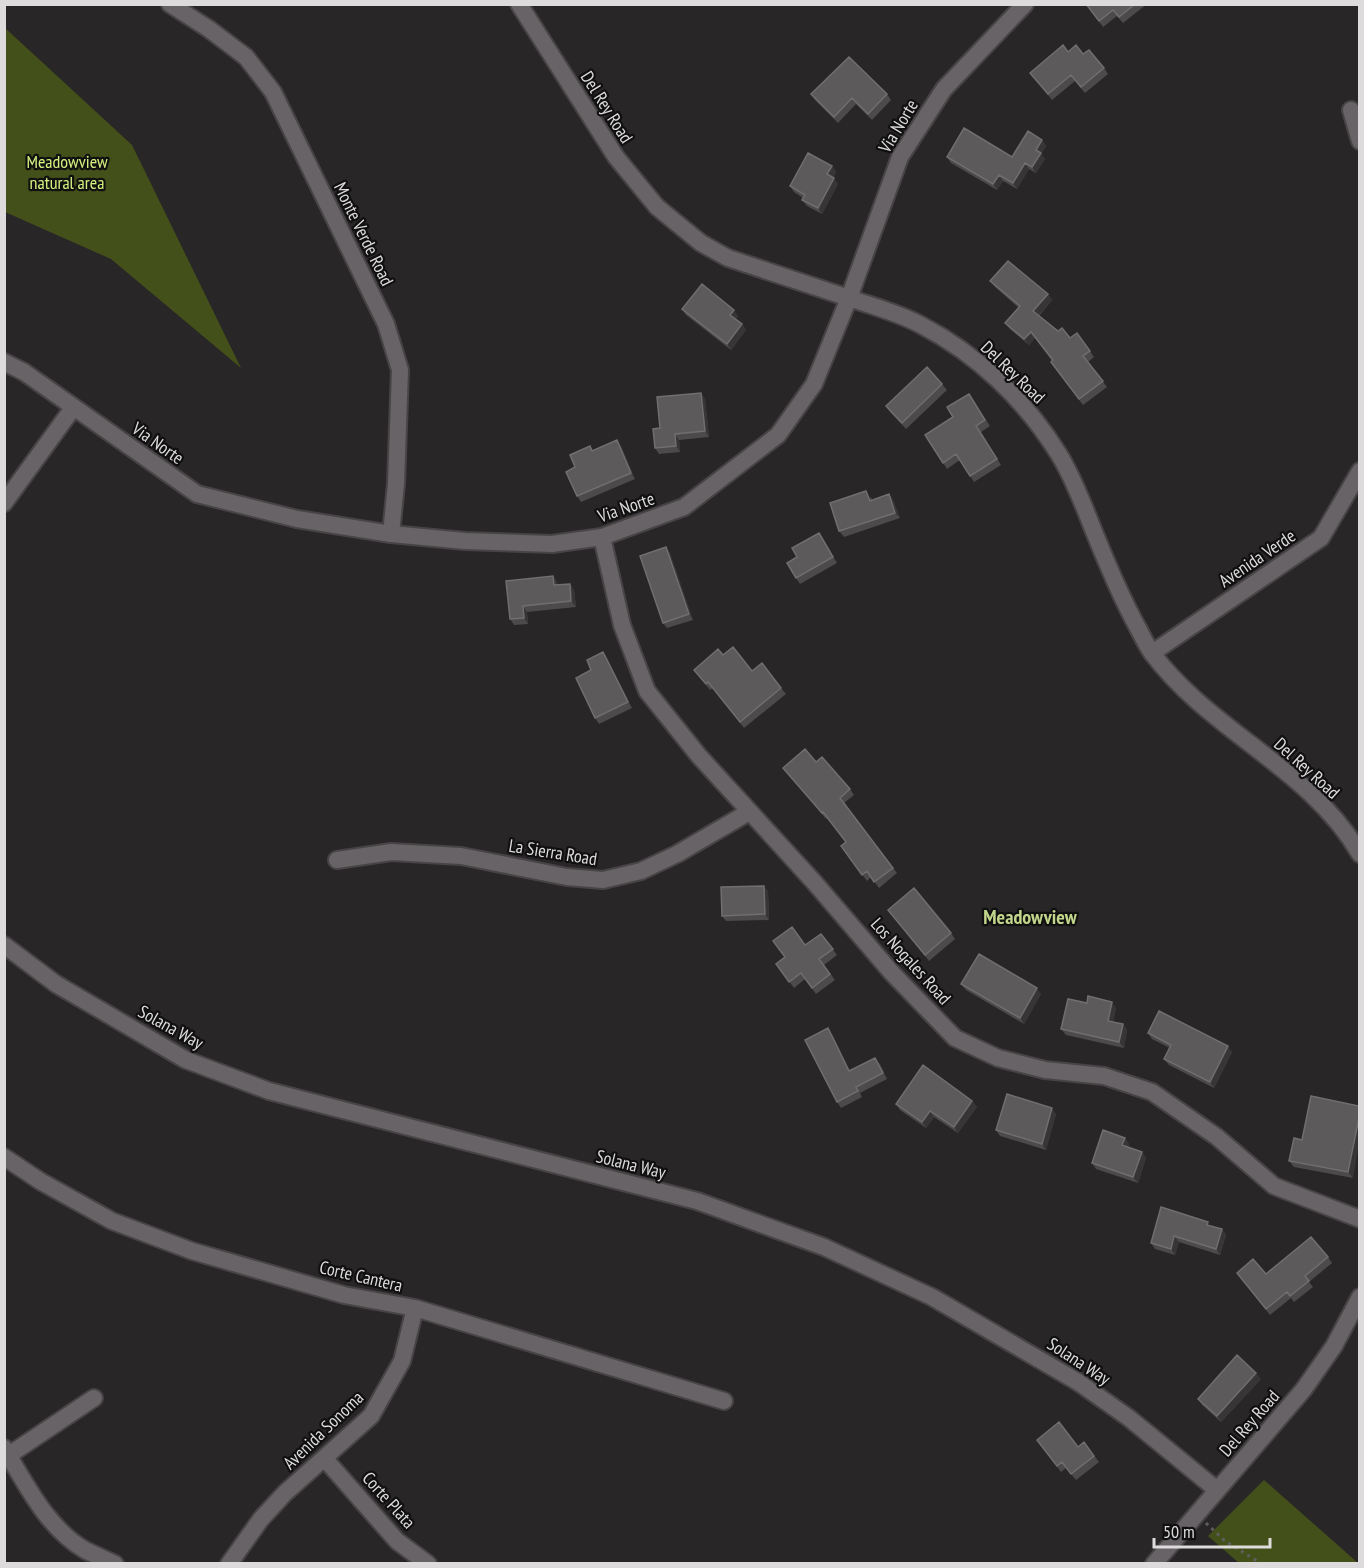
<svg xmlns="http://www.w3.org/2000/svg" width="1364" height="1568" font-family="'PT Sans Narrow',sans-serif">
<rect width="100%" height="100%" fill="#292628"/>
<path fill="#445019" d="M4 27 132 145 241 368 111 259 5 212Z
M1264 1480 1358 1563H1239L1208 1536Z"/>
<g fill="none" stroke-linecap="round" stroke-linejoin="round">
<g stroke="#474446" stroke-width="20">
<path id="minor" d="M170 4 209 29 246 57 273 92 386 324 400 370 396 484 391 534
M519 4 616 157 657 207 701 243 728 258 849 298
M1351 110 1360 141
M4 503 73 408
M602 537 622 625 647 691 699 756 814 882 892 973 955 1038 998 1058 1045 1070 1104 1076 1152 1092 1217 1137 1274 1186 1360 1219
M1152 653 1321 538 1360 471
M337 860 391 852 461 856 567 877 603 880 641 871 677 854 749 812
M4 1157 40 1181 112 1221 192 1251 344 1295 415 1308 724 1401
M4 1448C26 1484 47 1528 85 1550 95 1555 105 1559 115 1564
M9 1455 94 1398
M325 1459 397 1541 428 1564
M229 1564 261 1519 285 1493 371 1416 402 1361 415 1308"/>
</g>
<g stroke="#474446" stroke-width="20">
<path id="tertiary" d="M849 298C872 306 899 313 921 325 977 354 1025 400 1058 453 1071 473 1080 497 1089 519 1104 557 1119 594 1139 630 1143 638 1147 646 1152 653 1210 731 1311 769 1360 854
M4 362 24 372 197 494 297 519 391 534 465 541 552 544 602 537 684 507 778 435 814 384 849 298 900 157 944 89 1025 4
M4 945 56 984 186 1060 269 1091 697 1201 824 1247 932 1297 1078 1382 1129 1418 1217 1490
M1154 1564 1304 1389 1334 1346 1360 1297"/>
</g>
<path stroke="#605d5f" stroke-width="3" stroke-dasharray="3 4.5" stroke-linecap="butt" d="M1206 1523 1225 1541 1262 1564"/>
<use href="#minor" stroke="#676366" stroke-width="16"/>
<use href="#tertiary" stroke="#676366" stroke-width="16"/>
</g>
<path fill="#4d4a4c" d="M1086 4H1147L1123 23 1117 16 1103 27Z
M1068 52 1083 54 1104 68 1108 74 1085 93 1075 81 1052 100 1030 73Z
M811 94H887L891 100 872 120 856 104 838 123 815 100Z
M1042 140 1046 146 1041 154 1045 159 1036 173 1029 169 1017 189 1003 181 997 190 951 163 947 157H1012Z
M832 166 836 172 833 178 838 184 822 214 807 206 802 200 803 198 794 192 790 186Z
M990 281 1048 294 1052 300 1039 316 1058 331 1070 338 1077 333 1094 357 1088 362 1107 387 1083 405 1055 368 1052 361 1035 338 1029 345 1010 329 1005 323 1019 308 995 287Z
M682 309 738 316 736 319 742 324 746 330 731 350 686 315Z
M942 384 947 390 906 429 890 412 886 406Z
M701 393 705 399 709 437 679 440 680 452 659 454 655 448 660 428Z
M969 394 990 426 981 432 1001 465 974 482 960 460 947 469 925 435 953 417Z
M590 446 593 451 621 446 635 479 581 502 577 496 575 467Z
M889 494 893 500 900 518 844 537 839 531 871 497 872 500Z
M823 539 837 563 800 584 796 578 797 557Z
M666 547 670 553 693 620 667 628 663 623Z
M553 576 557 582 558 585 570 584 574 590 576 607 527 612 528 624 514 625 510 619Z
M603 652 607 658 632 708 599 724 595 718 591 670Z
M723 655 781 688 786 694 744 728 713 688 710 690 694 670Z
M816 762 850 789 854 795 844 803 897 873 879 888 871 877 867 881 841 846 846 842 827 818 826 819 783 768Z
M768 891 769 920 726 921 722 916Z
M888 910 951 933 955 939 929 961Z
M821 934 837 955 824 965 835 980 816 994 805 979 794 988 776 964Z
M961 984 1041 994 1024 1024 966 990Z
M1087 1003 1116 1008 1113 1022 1123 1024 1127 1030 1124 1048 1066 1035 1061 1029Z
M1148 1033 1232 1052 1214 1088 1169 1065 1164 1059 1170 1048 1152 1039Z
M832 1034 850 1071 880 1064 887 1079 860 1093 862 1097 841 1108 837 1102Z
M1311 1096 1353 1178 1294 1167 1289 1161 1302 1140Z
M972 1101 977 1107 958 1133 934 1117 926 1128 900 1110 896 1104Z
M1056 1114 1046 1150 1000 1136 996 1130Z
M1125 1138 1129 1144 1128 1147 1142 1152 1146 1158 1138 1183 1096 1169 1092 1163Z
M1212 1226 1222 1229 1226 1235 1220 1255 1179 1242 1175 1255 1155 1249 1151 1243Z
M1328 1257 1332 1263 1309 1282 1313 1287 1294 1302 1291 1298 1270 1315 1237 1273 1266 1274Z
M1261 1379 1221 1422 1202 1405 1198 1399Z
M1037 1440 1078 1447 1084 1442 1099 1462 1076 1480 1066 1468 1061 1472Z"/>
<path fill="#383537" d="M1042 140 1046 146 1041 154 1045 159 1036 173 1032 167 1036 150Z
M1025 163 1029 169 1017 189 1013 183Z
M832 166 836 172 832 180 827 174Z
M999 175 1003 181 997 190 993 184Z
M834 178 838 184 822 214 818 208Z
M1048 294 1052 300 1037 317 1033 311Z
M734 310 738 316 734 321 730 315Z
M742 324 746 330 731 350 727 344Z
M1031 332 1035 338 1029 345 1024 339Z
M701 393 705 399 709 437 705 431Z
M675 434 679 440 680 452 676 446Z
M617 440 621 446 635 479 631 473Z
M889 494 893 500 900 518 895 513Z
M666 547 670 553 693 620 689 614Z
M553 576 557 582 558 591 554 585Z
M570 584 574 590 576 607 571 601Z
M523 606 527 612 528 624 524 618Z
M603 652 607 658 632 708 628 702Z
M764 886 768 891 769 920 765 914Z
M1037 988 1041 994 1024 1024 1020 1018Z
M1112 1002 1116 1008 1112 1027 1108 1021Z
M1123 1024 1127 1030 1124 1048 1119 1042Z
M828 1028 832 1034 853 1077 849 1071Z
M1228 1046 1232 1052 1214 1088 1210 1082Z
M875 1058 880 1064 887 1079 883 1073Z
M972 1101 977 1107 958 1133 954 1127Z
M1052 1108 1056 1114 1046 1150 1042 1144Z
M930 1111 934 1117 926 1128 922 1122Z
M1359 1118V1144L1353 1178 1348 1172Z
M1125 1138 1129 1144 1126 1151 1122 1145Z
M1142 1152 1146 1158 1138 1183 1133 1177Z
M1222 1229 1226 1235 1220 1255 1216 1249Z
M1174 1236 1179 1242 1175 1255 1171 1249Z
M1256 1373 1261 1379 1221 1422 1217 1416Z"/>
<path fill="#5c5a5b" stroke="#706e70" stroke-width="1.5" d="M1086 4H1135L1119 17 1113 10 1099 21Z
M1063 45 1068 52 1076 45 1083 54 1089 50 1104 68 1081 87 1071 75 1048 94 1030 73Z
M849 57 887 94 868 114 852 98 834 117 811 94Z
M964 128 1012 157 1028 131 1042 140 1036 150 1041 153 1032 167 1025 163 1013 183 999 175 993 184 947 157Z
M808 153 832 166 827 174 834 178 818 208 802 200 805 195 790 186Z
M1008 261 1048 294 1033 311 1058 331 1062 328 1070 338 1077 333 1090 351 1083 356 1103 381 1079 399 1051 362 1053 360 1031 332 1024 339 1005 323 1020 306 990 281Z
M702 284 734 310 730 315 742 324 727 344 682 309Z
M927 367 942 384 902 423 886 406Z
M701 393 705 431 675 434 676 446 655 448 653 429 660 428 657 397Z
M969 394 985 420 976 426 997 459 970 476 956 454 943 463 925 435 953 417 947 407Z
M617 440 631 473 577 496 566 472 575 467 570 455 590 446 592 451Z
M866 491 870 501 889 494 895 513 839 531 830 503Z
M819 533 833 557 796 578 787 563 797 557 792 548Z
M666 547 689 614 663 623 640 556Z
M553 576 554 585 570 584 571 601 523 606 524 618 510 619 506 581Z
M733 647 752 671 762 663 781 688 740 722 708 682 706 684 694 670 718 649 723 655Z
M603 652 628 702 595 718 576 678 591 670 587 660Z
M805 749 816 762 822 757 850 789 840 798 893 868 874 882 867 871 862 875 841 846 846 842 823 812 822 813 783 768Z
M764 886 765 914 722 916 721 887Z
M914 888 951 933 925 955 888 910Z
M792 927 805 945 821 934 833 949 819 959 830 974 812 988 801 973 789 982 776 964 785 957 773 941Z
M979 954 1037 988 1020 1018 961 984Z
M1088 996 1112 1002 1108 1021 1123 1024 1119 1042 1061 1029 1068 999 1087 1003Z
M1159 1011 1228 1046 1210 1082 1164 1059 1171 1045 1148 1033Z
M828 1028 849 1071 875 1058 883 1073 856 1087 858 1091 837 1102 805 1040Z
M923 1065 972 1101 954 1127 930 1111 922 1122 896 1104Z
M1007 1094 1052 1108 1042 1144 996 1130Z
M1311 1096 1359 1106V1118L1348 1172 1289 1161 1294 1138 1302 1140Z
M1103 1130 1125 1138 1122 1145 1142 1152 1133 1177 1092 1163Z
M1161 1207 1208 1222 1207 1225 1222 1229 1216 1249 1174 1236 1171 1249 1151 1243Z
M1311 1237 1328 1257 1305 1276 1309 1281 1290 1296 1287 1292 1266 1309 1237 1273 1253 1259 1266 1274Z
M1237 1355 1256 1373 1217 1416 1198 1399Z
M1059 1422 1078 1447 1084 1442 1094 1456 1071 1474 1062 1462 1057 1466 1037 1440Z"/>
<g text-anchor="middle" dominant-baseline="central" stroke-width="4.5" stroke-linejoin="round" paint-order="stroke">
<g font-size="18" fill="#dddbdc" stroke="#111010">
<text transform="translate(607 107) rotate(58)">Del Rey Road</text>
<text transform="translate(898 126) rotate(-59)">Via Norte</text>
<text transform="translate(364 234) rotate(64)">Monte Verde Road</text>
<text transform="translate(1013 372) rotate(44)">Del Rey Road</text>
<text transform="translate(158 443) rotate(35)">Via Norte</text>
<text transform="translate(626 507) rotate(-19)">Via Norte</text>
<text transform="translate(1257 558) rotate(-34)">Avenida Verde</text>
<text transform="translate(1307 768) rotate(42)">Del Rey Road</text>
<text transform="translate(553 852) rotate(9)">La Sierra Road</text>
<text transform="translate(911 961) rotate(48)">Los Nogales Road</text>
<text transform="translate(171 1027) rotate(29)">Solana Way</text>
<text transform="translate(631 1164) rotate(14)">Solana Way</text>
<text transform="translate(361 1276) rotate(13)">Corte Cantera</text>
<text transform="translate(1079 1361) rotate(33)">Solana Way</text>
<text transform="translate(1249 1423) rotate(-49)">Del Rey Road</text>
<text transform="translate(323 1430) rotate(-44)">Avenida Sonoma</text>
<text transform="translate(389 1500) rotate(48)">Corte Plata</text>
</g>
<g font-size="18" fill="#d5f27f" stroke="#111010">
<text x="67" y="161">Meadowview<tspan x="67" dy="21">natural area</tspan></text>
</g>
<g font-size="20" font-weight="bold" fill="#c1d58b" stroke="#111010">
<text x="1030" y="917">Meadowview</text>
</g>
</g>
<rect width="1364" height="1568" fill="none" stroke="#dddbdc" stroke-width="12"/>
<path d="M1154 1538v9h116v-9" fill="none" stroke="#dddbdc" stroke-width="3"/>
<text x="1163" y="1538" font-size="18" fill="#dddbdc" stroke="#111010" stroke-width="4.5" paint-order="stroke">50 m</text>
</svg>
